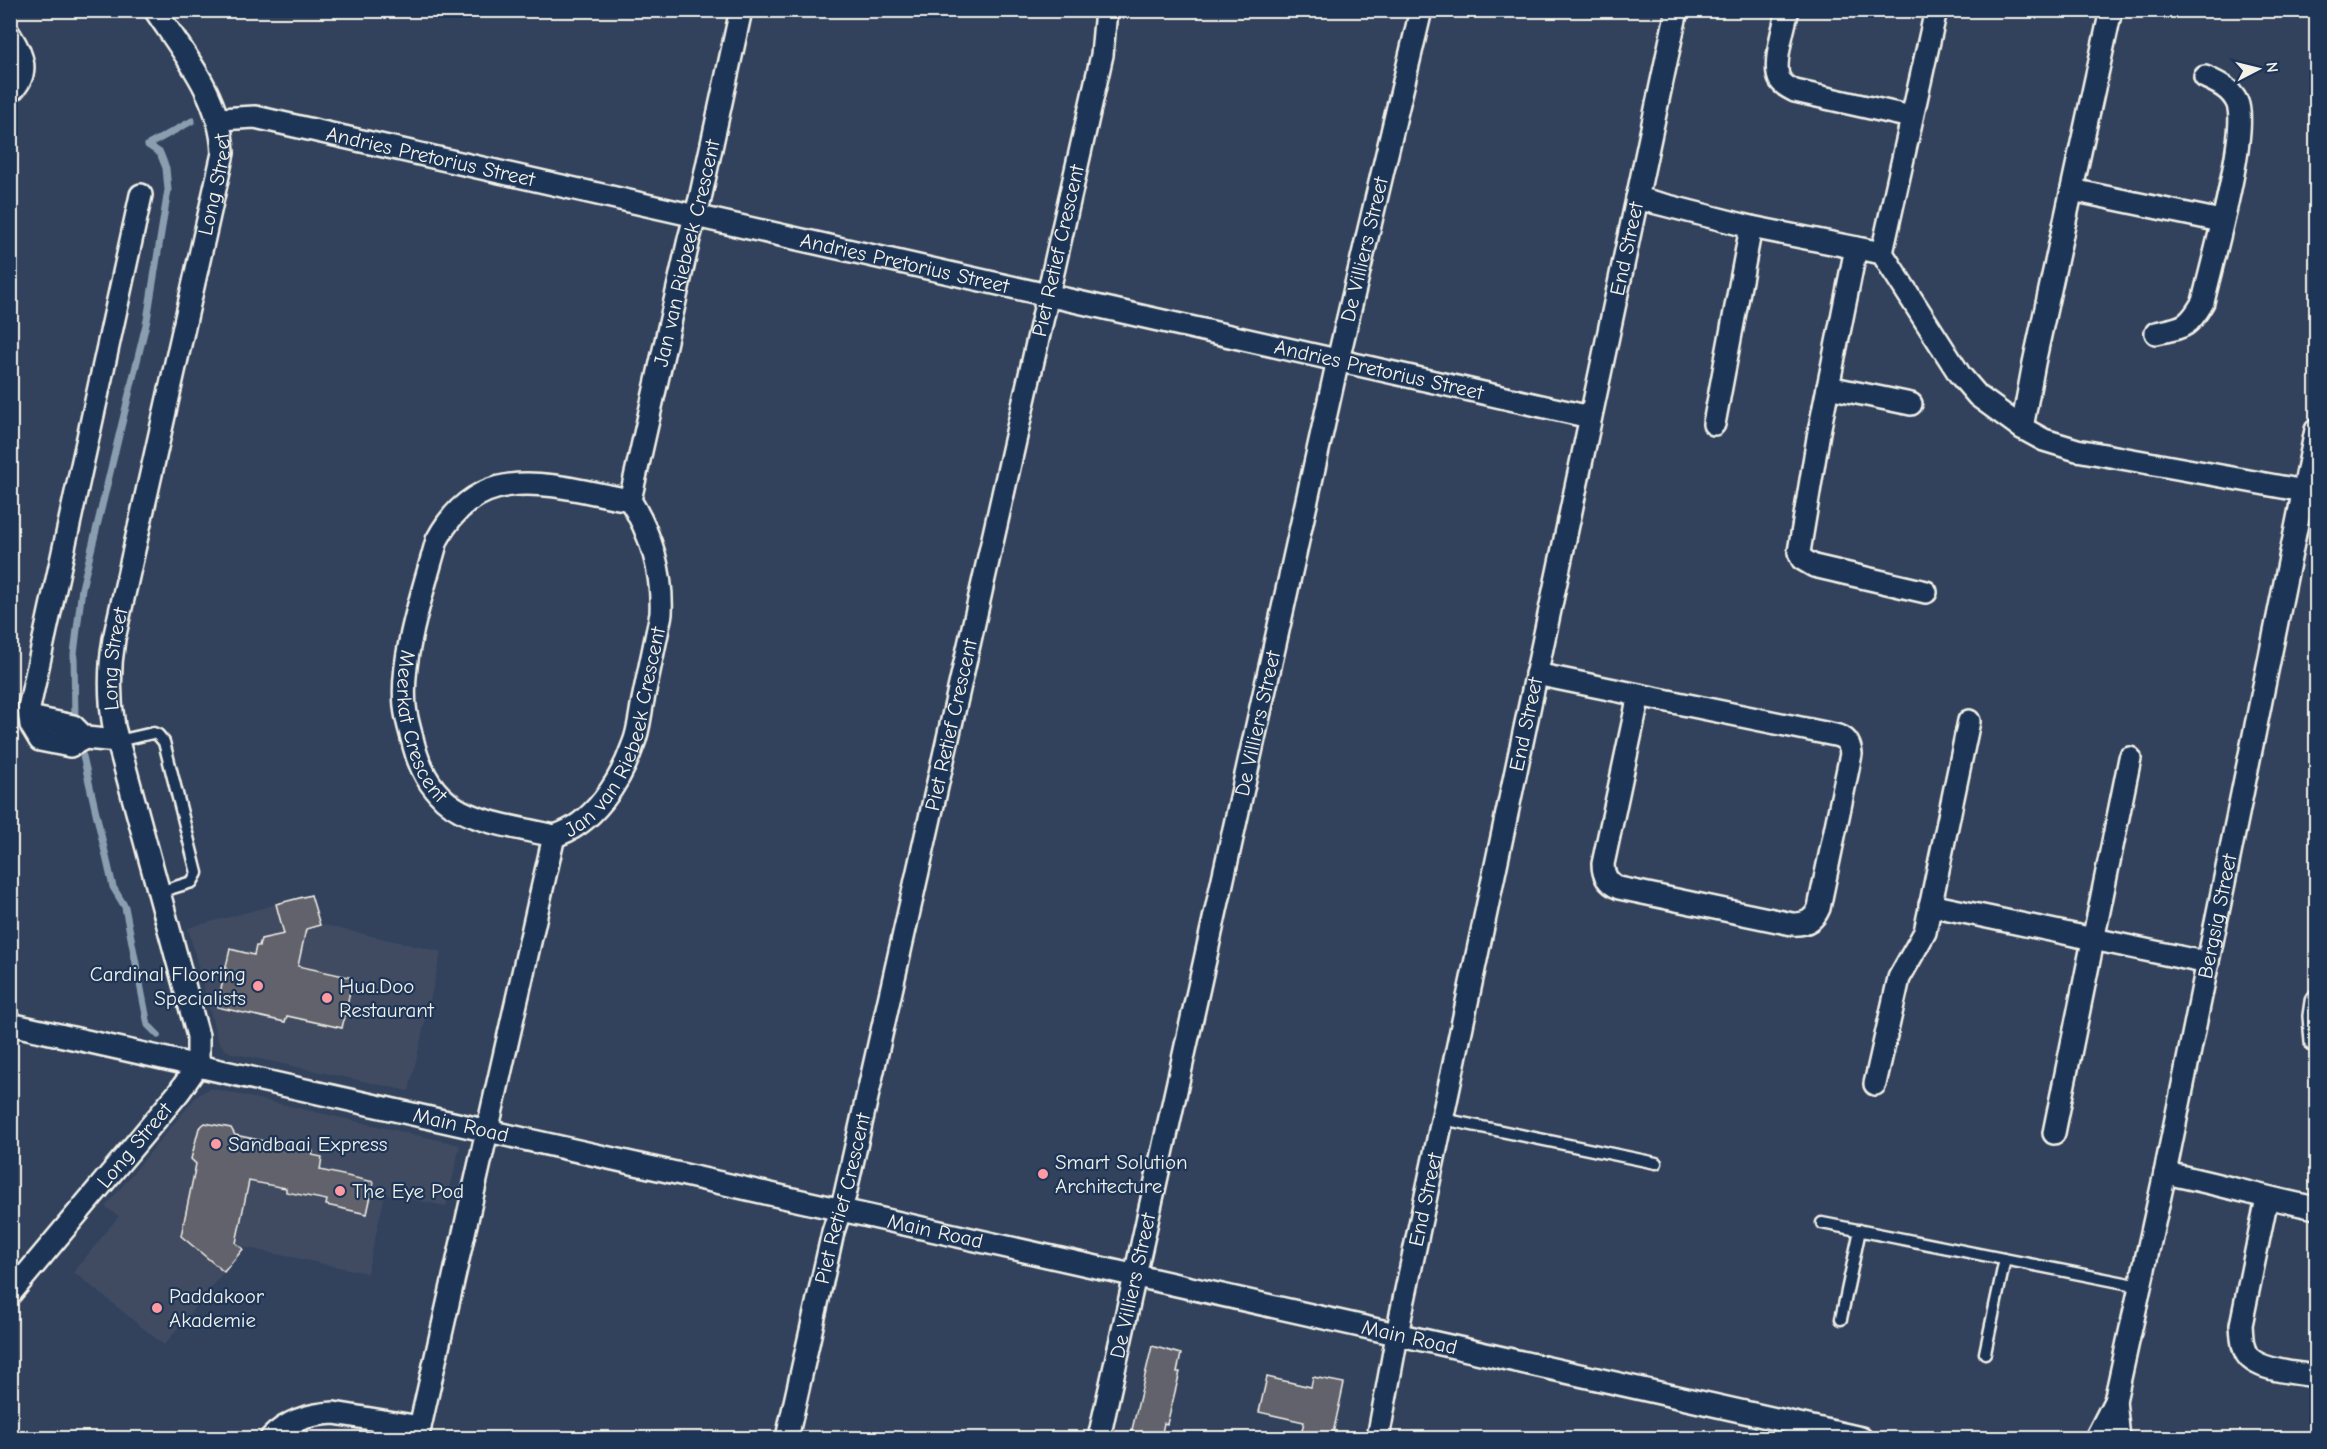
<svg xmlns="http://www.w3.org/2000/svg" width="2327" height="1449" font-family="'Comic Neue',sans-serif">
<rect width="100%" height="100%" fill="#32425d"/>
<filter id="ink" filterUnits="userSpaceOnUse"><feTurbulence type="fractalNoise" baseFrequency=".0167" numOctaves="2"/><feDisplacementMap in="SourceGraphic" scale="12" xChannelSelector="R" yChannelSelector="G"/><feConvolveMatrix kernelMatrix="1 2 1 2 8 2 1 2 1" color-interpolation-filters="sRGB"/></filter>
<g filter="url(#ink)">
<path fill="#404c62" d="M311 895 320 924 441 952 409 1091 232 1053 226 1050 218 1041 188 928Z
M208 1089H214L460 1145 446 1206 385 1194 367 1273 244 1247 164 1345 74 1272 119 1216 105 1207 196 1097Z"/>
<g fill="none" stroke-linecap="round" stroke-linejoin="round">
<path stroke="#8b9eb0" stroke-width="7" d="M148 145 192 121
M75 720 74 654 82 588 147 320 168 190 166 168 160 153 148 145
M83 756 113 887 125 907 148 1025 158 1035"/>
</g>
<path fill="#62626c" stroke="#f4f1e8" stroke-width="1.5" d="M311 895 320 925 306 929 298 966 353 978 342 1028 287 1016 285 1022 217 1007 230 949 254 955 256 946H259L261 939 284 934 276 904Z
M205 1123 231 1128 235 1135 313 1151 312 1155 322 1157 320 1170 374 1182 367 1214 326 1205 327 1200 286 1192V1188L249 1181 236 1243 243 1249 224 1272 181 1236 196 1164 191 1159 199 1128Z
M1152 1346 1181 1354 1177 1372H1180L1167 1424 1164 1423 1161 1438H1130Z
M1267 1377 1311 1387 1313 1377 1344 1383 1332 1438H1300L1304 1422 1259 1412Z"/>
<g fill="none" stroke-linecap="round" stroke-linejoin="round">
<g stroke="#f4f1e8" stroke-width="15">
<path id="service" d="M118 741 153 733 158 735 164 742 197 873 192 882 159 892
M1443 1119 1656 1163
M1822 1223 2140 1286
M1841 1319 1860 1230
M1985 1353 2005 1259"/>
</g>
<g stroke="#f4f1e8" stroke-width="26">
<g id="minor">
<path d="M1788 10C1784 26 1772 67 1780 80 1784 86 1789 88 1795 91L1911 117"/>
<path d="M10 35C23 55 31 74 10 92"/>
<path id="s1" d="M219 119 255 117 1590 417"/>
<path d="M2072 190 2221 221"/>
<path d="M1637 198 1751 227 1882 253 1960 375 1978 396 2022 428 2044 440 2077 450 2304 491"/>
<path d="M1856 248 1819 432 1799 552 1802 559 1814 566 1926 592"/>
<path d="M1882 253 1936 10"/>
<path d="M2156 333C2184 327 2188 328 2203 302 2211 266 2250 130 2237 102 2230 88 2218 83 2205 77"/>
<path d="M1828 387 1911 404"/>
<path d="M1714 424 1751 227"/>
<path d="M2022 428 2034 363 2111 10"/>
<path id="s2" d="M630 500C555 487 481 457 437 540 424 589 400 656 405 706 406 719 411 733 414 746 421 773 436 798 461 811 487 824 525 829 554 836 593 825 620 782 633 745 639 731 640 715 643 700 649 672 655 643 661 614 663 572 652 536 630 500L689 239 700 199 741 10"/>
<path d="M1536 674C1635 694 1735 714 1835 735 1845 737 1850 743 1851 754L1819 908C1814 920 1805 925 1792 924L1619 888C1608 883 1603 876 1603 864L1639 695"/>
<path d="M30 717 73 726 85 738 118 741"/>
<path d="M85 738 70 746 40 740 31 725 29 708 141 195"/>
<path d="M1930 905 2208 963"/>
<path d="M2316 1002 2314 1016 2316 1042"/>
<path id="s3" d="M10 1024 1861 1438"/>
<path d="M1875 1084 1899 978 1925 932 1969 721"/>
<path d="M2054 1133 2130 758"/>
<path d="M2165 1173C2216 1183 2265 1198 2316 1208"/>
<path d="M2267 1198 2241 1325C2242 1334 2241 1344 2246 1353 2255 1371 2298 1373 2316 1376"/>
<path id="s4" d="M10 1294 179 1092 198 1065V1036L114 727C109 697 109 669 114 639L223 153C221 98 185 55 155 10"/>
<path d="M2115 1401 2119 1438"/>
<path d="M420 1427 554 836"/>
<path d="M271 1438C288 1420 310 1414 334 1413L420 1427"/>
<path id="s5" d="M787 1438 833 1232 845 1195 1102 55 1106 10"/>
<path id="s6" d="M1099 1438 1338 360 1421 10"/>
<path id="s7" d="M1378 1438 1401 1314 1677 10"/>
<path id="s8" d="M2096 1438 2115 1401 2165 1173 2316 430"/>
</g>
</g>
<use href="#service" stroke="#1d3557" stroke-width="10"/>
<use href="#minor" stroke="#1d3557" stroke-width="21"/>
</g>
</g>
<g fill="#ff9aa2" stroke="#1d3557" stroke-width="2">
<circle cx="258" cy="986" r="6"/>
<circle cx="327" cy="998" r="6"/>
<circle cx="216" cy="1144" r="6"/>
<circle cx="1043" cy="1174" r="6"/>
<circle cx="340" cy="1191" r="6"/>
<circle cx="157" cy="1308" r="6"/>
</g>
<g text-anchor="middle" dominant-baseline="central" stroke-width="4.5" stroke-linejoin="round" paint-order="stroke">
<g font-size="21" fill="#f4f1e8" stroke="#1d3557">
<text stroke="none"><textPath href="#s1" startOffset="216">Andries Pretorius Street</textPath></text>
<text stroke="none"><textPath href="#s4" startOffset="1200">Long Street</textPath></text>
<text stroke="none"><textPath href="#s7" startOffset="1215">End Street</textPath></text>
<text stroke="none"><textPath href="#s6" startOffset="1218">De Villiers Street</textPath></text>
<text stroke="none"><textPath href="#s5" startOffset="1218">Piet Retief Crescent</textPath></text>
<text stroke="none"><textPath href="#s2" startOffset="1239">Jan van Riebeek Crescent</textPath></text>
<text stroke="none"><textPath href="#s1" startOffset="702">Andries Pretorius Street</textPath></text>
<text stroke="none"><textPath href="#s1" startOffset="1188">Andries Pretorius Street</textPath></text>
<text stroke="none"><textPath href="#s4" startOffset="714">Long Street</textPath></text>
<text stroke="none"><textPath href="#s2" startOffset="410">Meerkat Crescent</textPath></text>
<text stroke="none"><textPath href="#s6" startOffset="732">De Villiers Street</textPath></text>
<text stroke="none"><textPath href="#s7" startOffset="729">End Street</textPath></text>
<text stroke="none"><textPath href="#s5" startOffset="732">Piet Retief Crescent</textPath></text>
<text stroke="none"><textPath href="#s2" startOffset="736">Jan van Riebeek Crescent</textPath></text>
<text stroke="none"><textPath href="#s8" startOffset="537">Bergsig Street</textPath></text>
<text stroke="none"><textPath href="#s3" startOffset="462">Main Road</textPath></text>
<text stroke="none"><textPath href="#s4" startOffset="194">Long Street</textPath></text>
<text stroke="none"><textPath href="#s5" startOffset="246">Piet Retief Crescent</textPath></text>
<text stroke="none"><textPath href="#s7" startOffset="243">End Street</textPath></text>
<text stroke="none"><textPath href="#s3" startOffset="948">Main Road</textPath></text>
<text stroke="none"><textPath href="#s6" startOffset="156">De Villiers Street</textPath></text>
<text stroke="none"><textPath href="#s3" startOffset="1434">Main Road</textPath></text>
</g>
<g font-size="21" fill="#f4f1e8" stroke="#1d3557" text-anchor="start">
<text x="246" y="974" text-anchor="end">Cardinal Flooring<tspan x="246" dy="24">Specialists</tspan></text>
<text x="339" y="986">Hua.Doo<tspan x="339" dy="24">Restaurant</tspan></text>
<text x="228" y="1144">Sandbaai Express</text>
<text x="1055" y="1162">Smart Solution<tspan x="1055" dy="24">Architecture</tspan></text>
<text x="352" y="1191">The Eye Pod</text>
<text x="169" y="1296">Paddakoor<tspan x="169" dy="24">Akademie</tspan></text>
</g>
</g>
<rect width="2327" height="1449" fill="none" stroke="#1d3557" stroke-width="36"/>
<rect x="18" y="18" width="2291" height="1413" fill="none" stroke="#f4f1e8" stroke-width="2" filter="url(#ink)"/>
<g transform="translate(2258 69) rotate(83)" stroke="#1d3557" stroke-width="4.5" paint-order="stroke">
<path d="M0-4.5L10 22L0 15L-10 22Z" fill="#f4f1e8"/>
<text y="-9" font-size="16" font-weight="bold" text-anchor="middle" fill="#f4f1e8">N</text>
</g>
</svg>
